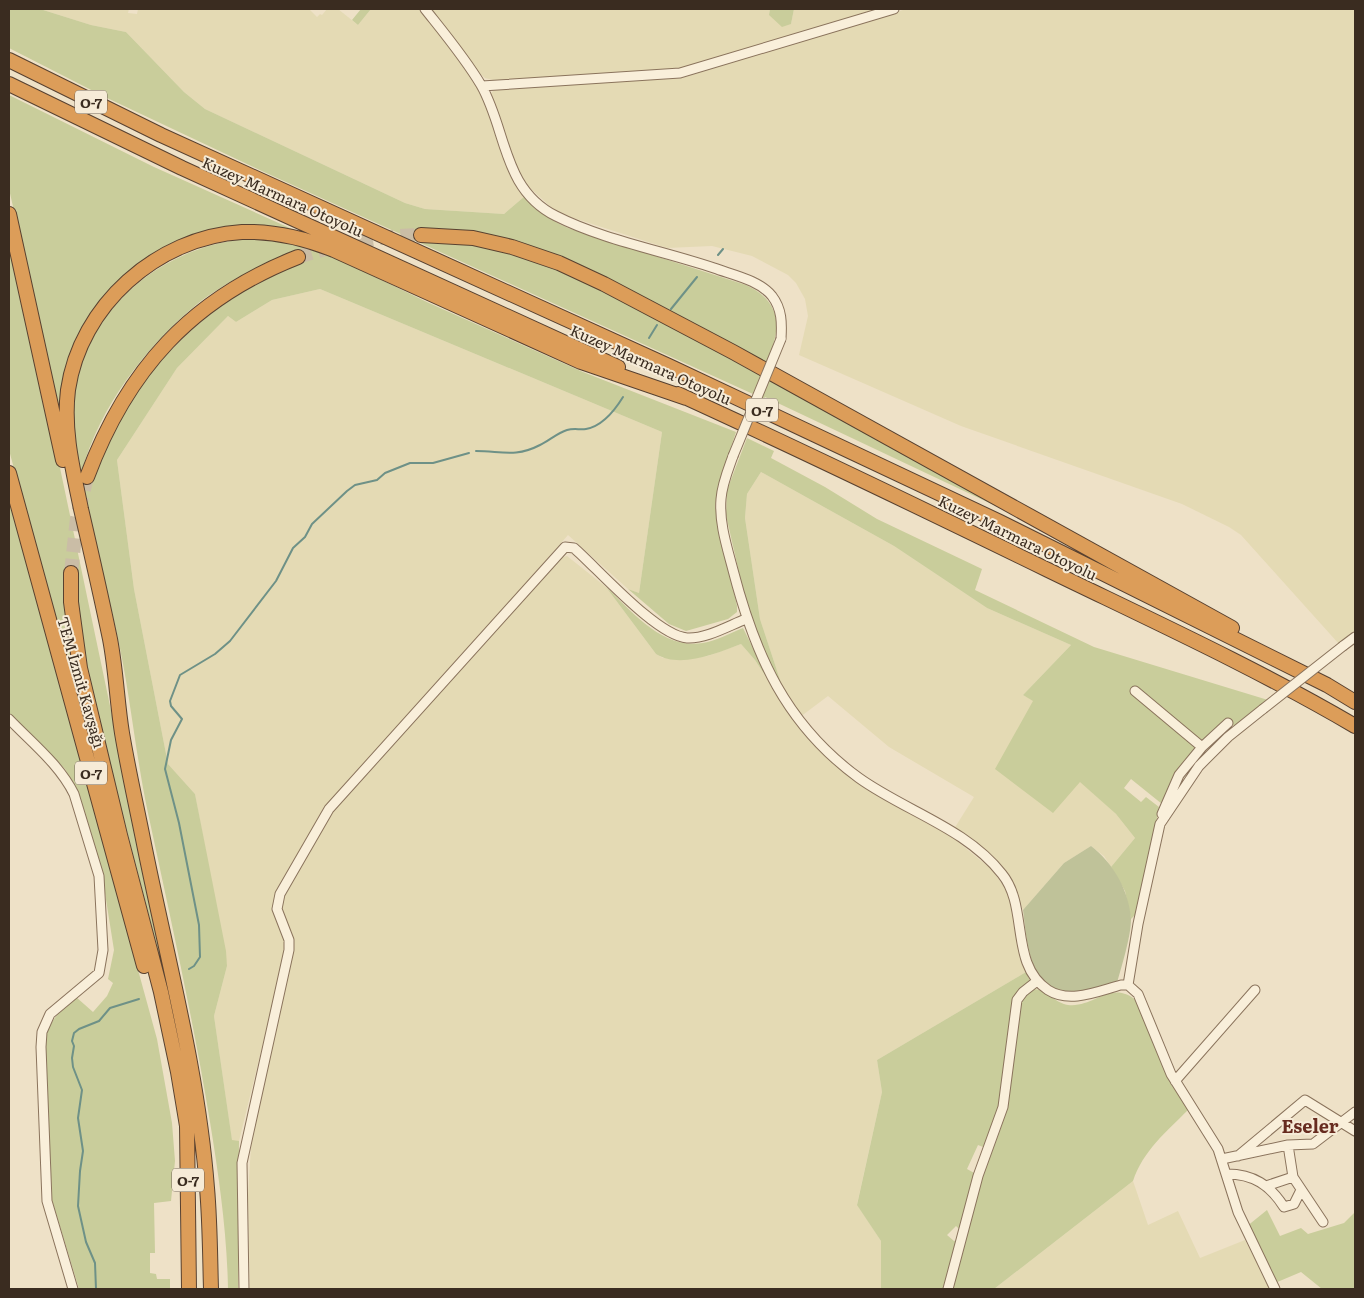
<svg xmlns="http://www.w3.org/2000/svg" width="1364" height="1298" font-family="Literata,serif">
<rect width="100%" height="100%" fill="#eee1c7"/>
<path fill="#e4dab4" d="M40 9H129L128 13 137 14 138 9H309L317 17 320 14 322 15 327 9H338L358 25 371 9H420L479 88 525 196 504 214 425 209 405 203 205 109 184 92 126 32 91 25Z
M430 9H770L769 15 791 24 794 9H883L675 70 497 81 485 78 476 70Z
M906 9H1355V631L1339 644 1241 535 1229 527 1182 504 961 426 799 355 808 316 805 299 796 283 788 275 752 256 712 246 667 248 564 215 553 209 530 188 520 175 489 96 493 91 500 89 682 78Z
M320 289 662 432 639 593 628 589 568 535 440 682 325 809 275 899 285 936V953L239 1141H232L214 1016 227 966 195 794 168 764 134 589 117 460 177 368 228 316 236 322 272 300Z
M761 472 894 546 987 608 1071 645 1023 695 1033 700 1080 781 1116 814 1135 838 1111 867 1104 856 1091 846 1064 863 1023 910 1010 878 954 829 974 797 889 747 828 696 800 717 783 689 760 619 745 518 747 494Z
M567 556 606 587 656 654 663 658 687 659 708 656 741 644 755 660 796 724 834 763 883 799 952 837 991 869 1009 893 1022 963 1026 972 877 1060 882 1092 857 1204 881 1241V1289H250L248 1196 251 1146 259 1101 293 947 292 933 282 911V898L334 809 557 563 563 557Z
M1133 1181 1148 1225 1178 1211 1200 1258 1245 1240 1271 1289H994Z"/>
<path fill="#c9cd9b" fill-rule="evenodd" d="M9 9H40L91 25 126 32 184 92 205 109 405 203 425 209 504 214 525 196C538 211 550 220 568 228L746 285C784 303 781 330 766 364 727 343 687 321 648 301 575 262 502 227 418 228L424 240 464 244 519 254 581 278 831 412 1026 520 1018 519 1019 517 765 397 764 399 264 172 105 97 9 48Z
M361 9H371L358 25 352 20Z
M770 9H794L791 24 782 27 769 15Z
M9 95 154 167 292 229 267 226 208 231 176 242 145 259 117 282 94 310 60 413 9 189Z
M9 238 59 463 188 1077 196 1149 186 1076 164 973 92 697 80 635 77 573H64C66 644 82 712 98 781L9 450Z
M245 239 287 242 328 254 429 303 583 372 736 432 718 487 715 506 737 606V612L728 619 686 631 669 624 628 589 639 593 662 432 320 289 272 300 236 322 228 316 177 368 117 460 134 589 168 764 195 794 226 951 227 966 214 1016 232 1140 239 1141 238 1289H228C227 1233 219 1177 210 1122 193 1018 170 916 148 813 135 752 130 690 116 630 106 582 92 535 83 488 77 458 70 426 74 395 87 309 159 248 245 239ZM293 251 304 262C219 294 151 356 111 436 103 451 99 468 92 482L82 471C99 408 146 346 196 305 225 282 260 266 293 251Z
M747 438 774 451 771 458 825 487 877 519 982 569 975 590 1094 647 1268 700 1234 726 1228 720C1196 746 1178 764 1162 804L1131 779 1124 788 1141 802 1146 797 1159 807 1139 911 1131 919 1125 891 1111 867 1135 838 1116 814 1080 782 1053 813 995 769 1033 701 1023 695 1071 645 987 608 894 546 761 472 747 494 745 518 760 619 783 689 759 639 745 599 726 515 727 490Z
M9 500 157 1039 172 1123 175 1161 171 1201 154 1203 155 1253H150V1273L156 1274 157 1279H170V1289H79L52 1200 45 1039C50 1020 61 1009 76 997L93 1012 107 996 113 983 108 979 114 950 101 868 80 797 65 769 9 713Z
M606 587C632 611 662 650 703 643 716 641 730 633 743 628L772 686 755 660 741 644C717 653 680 669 656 654Z
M1026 972 1030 981 1014 1003 998 1115 983 1147 978 1145 967 1169 976 1174 960 1230 956 1226 947 1235 954 1241 958 1240 947 1289H881V1241L857 1205 882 1092 877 1060Z
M1033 989C1046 989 1055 1003 1068 1005 1096 1008 1111 978 1138 1002L1169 1079 1188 1110C1166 1132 1143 1151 1133 1181L994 1289H951L974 1201 1003 1122 1021 1002 1026 994Z
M1267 1210 1280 1236 1301 1228 1308 1234 1344 1223 1355 1212V1289H1322L1301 1272 1275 1283 1246 1227Z"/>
<path fill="#bfc299" d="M1091 846C1113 863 1129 890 1131 919 1131 936 1122 965 1117 983 1102 986 1083 994 1067 992 1028 987 1027 940 1023 910L1064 863Z"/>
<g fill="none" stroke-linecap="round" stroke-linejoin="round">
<path stroke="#6e9187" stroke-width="2" d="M718 255 723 249
M671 309 697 277
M649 338 657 325
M476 451C501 451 515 458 540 445 549 441 557 433 567 430 574 428 580 430 586 429 603 426 615 410 623 397
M189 969 194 966 200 957 199 925 179 823 165 769 171 740 182 719 171 706 170 701 180 675 215 654 230 641 276 581 293 548 305 537 312 524 347 491 355 485 377 480 385 473 410 463H433L469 453
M96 1289 95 1263 86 1242 78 1206 80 1171 83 1151 78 1118 82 1090 73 1067 72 1058 74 1046 72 1041 74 1033 79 1029 99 1021 110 1008 139 999"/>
<path stroke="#cabda6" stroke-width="14" stroke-dasharray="14 7" stroke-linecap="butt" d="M298 257C339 244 378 236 421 235
M71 573 77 518 87 477"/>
<g stroke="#8a735c" stroke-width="11">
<path id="minor" d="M425 9C444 33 465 58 481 85 507 130 502 189 556 216 603 240 664 251 714 268 733 275 759 280 772 296 782 309 782 323 781 339
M482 86 680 73 894 9
M733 456C728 470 722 484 721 499 719 523 727 547 733 570 755 655 786 725 859 778 905 811 966 828 1002 874 1029 907 1009 964 1048 990 1070 1004 1098 991 1121 985H1128L1138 994 1171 1074 1218 1149 1238 1212 1275 1289
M1343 646 1355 637
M1135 691 1202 747 1179 775 1162 814
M9 719C32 743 59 764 74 794L99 876 103 950 99 973 50 1014 42 1032 41 1047 47 1201 73 1289
M1202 747 1228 723
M1128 985 1138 924 1160 824 1199 766 1228 737 1263 709
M1175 1081 1255 990
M1288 1145 1293 1177 1323 1222
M1238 1156 1305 1100 1355 1131
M1222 1159 1288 1145 1313 1144 1355 1112
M1227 1174C1253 1174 1270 1185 1284 1207L1294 1204 1301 1190
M1266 1186 1293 1177
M244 1289 242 1163 289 950V940L277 909 280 894 329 809 565 547 574 548C598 569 657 636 687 638 706 639 728 626 746 619
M948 1289 978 1176 1003 1107 1017 1000 1023 992 1037 981"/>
</g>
<g stroke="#584130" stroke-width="16">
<path id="highway" d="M9 60 161 135 669 366 1000 522 1327 685 1355 702
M9 84 182 168 618 367
M9 214 63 460
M421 235 473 238 512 247 559 263 604 284 733 352 1232 628
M678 394C803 451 925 510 1048 570 1151 620 1256 668 1355 726
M9 473 144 966
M87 477C127 370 191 299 298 257
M71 573V602L80 668 120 835 161 992 178 1072 187 1126 189 1289
M211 1289C210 1256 210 1222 207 1188 198 1070 166 955 143 839 136 804 128 769 122 733 117 702 116 670 110 639 101 596 91 552 81 509 73 470 63 431 68 390 80 306 157 237 242 232 275 231 304 238 334 250L581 362 686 398"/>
</g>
<use href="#minor" stroke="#f9efda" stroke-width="9"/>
<use href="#highway" stroke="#dc9d59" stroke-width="14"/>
<g stroke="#8a735c" stroke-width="11" stroke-linecap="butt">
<path id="minor-bridge" d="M733 456 781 339
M1263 709 1343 646"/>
</g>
<use href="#minor-bridge" stroke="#f9efda" stroke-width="9"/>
</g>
<g text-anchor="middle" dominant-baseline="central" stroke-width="4" stroke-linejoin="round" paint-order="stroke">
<g fill="#f6ebd7" stroke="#726557" stroke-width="1">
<rect x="75" y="90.5" width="32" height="23" rx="4"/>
<rect x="746" y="398.5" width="32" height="23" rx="4"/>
<rect x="75" y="761.5" width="32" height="23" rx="4"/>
<rect x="172" y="1168.5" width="32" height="23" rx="4"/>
</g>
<g font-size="14" font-weight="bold" fill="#3a2c20">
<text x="91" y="102">O-7</text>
<text x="762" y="410">O-7</text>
<text x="91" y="773">O-7</text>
<text x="188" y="1180">O-7</text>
</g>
<g font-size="15" fill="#3a2c20" stroke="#f6ebd7">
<text transform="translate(283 196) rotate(24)">Kuzey Marmara Otoyolu</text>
<text transform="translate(651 364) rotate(24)">Kuzey Marmara Otoyolu</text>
<text transform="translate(1018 537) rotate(26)">Kuzey Marmara Otoyolu</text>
<text transform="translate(82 682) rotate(74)">TEM İzmit Kavşağı</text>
</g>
<g font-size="18" font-weight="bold" fill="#672b1f" stroke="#f6ebd7">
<text x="1310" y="1125">Eseler</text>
</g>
</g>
<rect width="1364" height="1298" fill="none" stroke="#3a2c20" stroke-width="20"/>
</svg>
